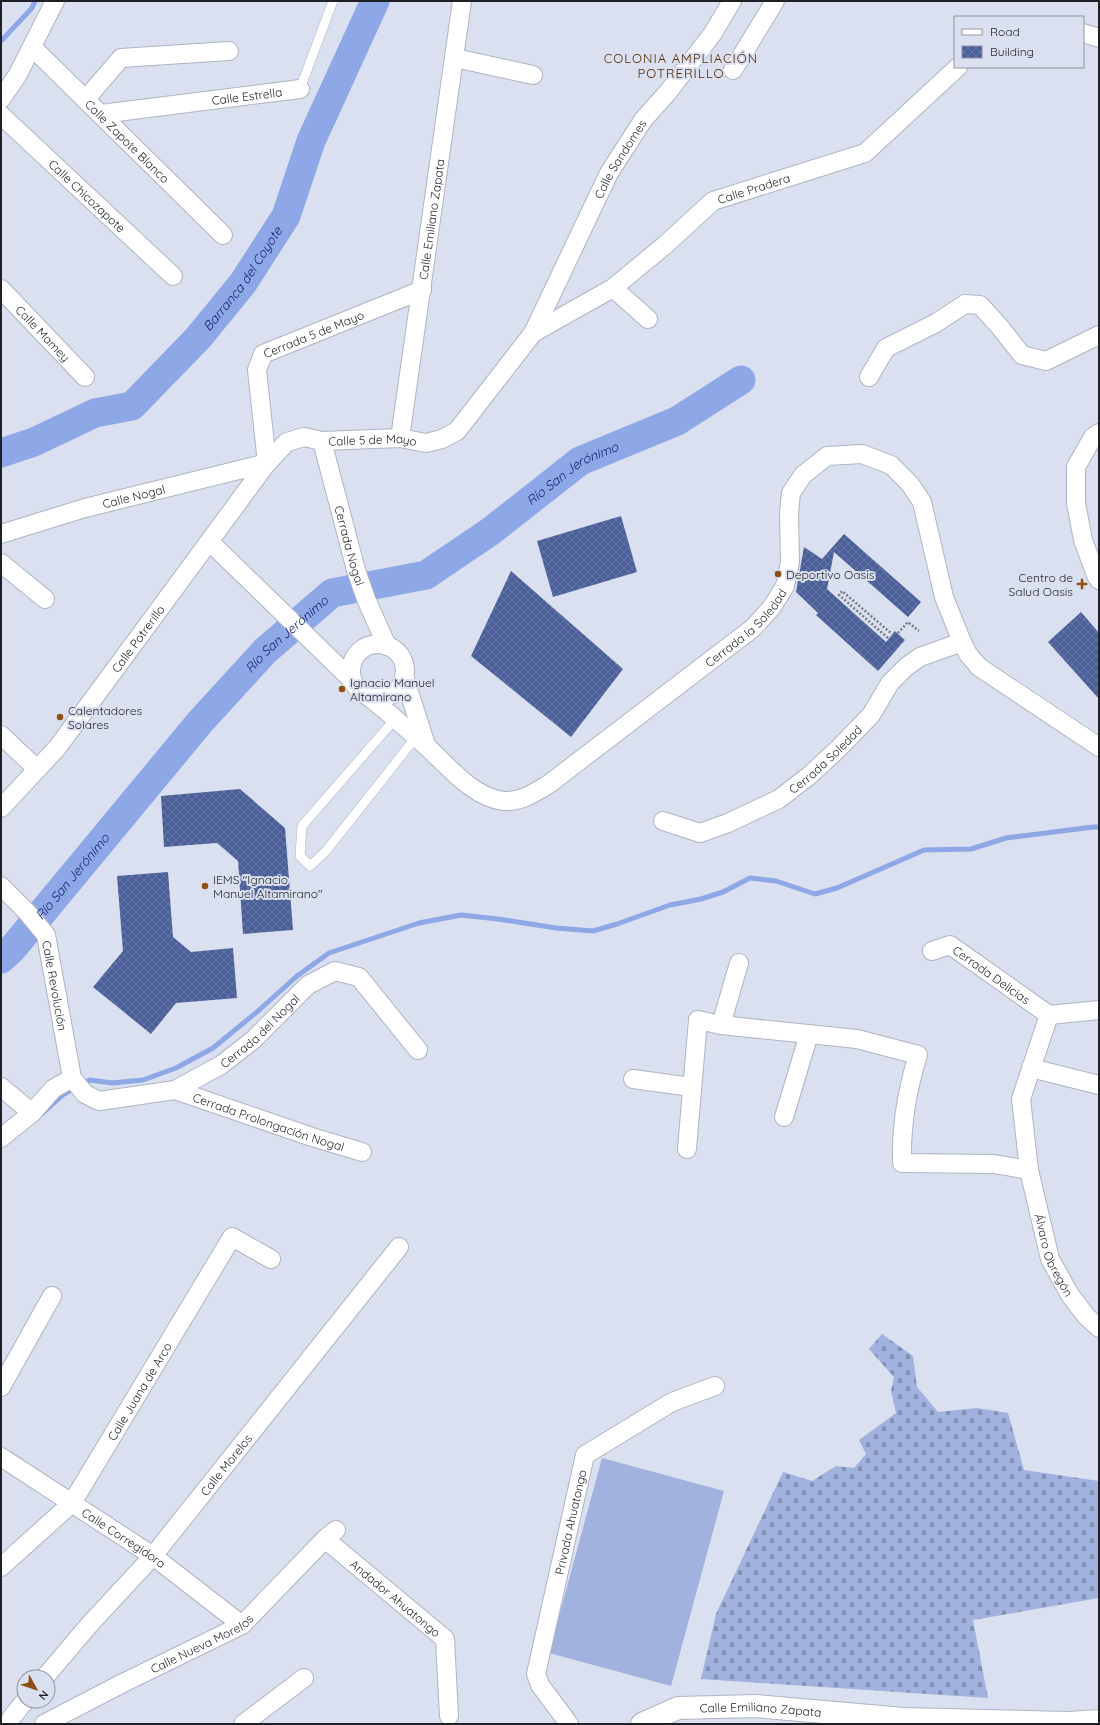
<svg xmlns="http://www.w3.org/2000/svg" width="1100" height="1725" font-family="Quicksand,sans-serif">
<defs>
<pattern id="cemetery-stones" width="16" height="16" patternUnits="userSpaceOnUse"><rect width="16" height="16" fill="#a0b2dd"/><path d="M2 7V4a2 2 0 0 1 4 0v3zM10 15v-3a2 2 0 0 1 4 0v3z" fill="#8290b3"/></pattern>
<pattern id="building-cross-hatch" width="8" height="8" patternUnits="userSpaceOnUse"><rect width="8" height="8" fill="#4b609b"/><path d="M0 0l8 8M0 8l8-8" fill="none" stroke="#6777a4"/></pattern>
</defs>
<rect width="100%" height="100%" fill="#dae0ef"/>
<path fill="#a0b2dd" d="M602 1458 724 1491 671 1686 549 1653Z"/>
<path fill="url(#cemetery-stones)" d="M882 1334 913 1356 917 1387 938 1412 977 1408 1008 1413 1024 1470 1099 1481V1598L973 1620 988 1698 701 1679 716 1614 783 1472 812 1481 836 1466 854 1468 866 1454 859 1440 896 1413 891 1391 894 1377 869 1349Z"/>
<g fill="none" stroke-linecap="round" stroke-linejoin="round">
<path stroke="#8ea7e6" stroke-width="5" d="M1 41 32 8 35 1
M82 1084 90 1080 112 1083 143 1080 176 1068 213 1048 258 1011 297 976 329 953 419 923 461 915 498 919 556 928 593 931 617 924 670 905 701 899 723 892 750 878 776 881 815 894 837 888 924 850 971 849 1006 838 1093 827H1099
M36 1119 64 1094 75 1088"/>
<g stroke="#8ea7e6" stroke-width="29">
<path id="s1" d="M1 453 34 442 95 413 132 406 198 338 243 283 286 216 311 141 375 1"/>
<path id="s2" d="M1 959 12 949 200 722 265 651 332 593 426 575 491 531 580 461 677 421 741 380"/>
</g>
</g>
<path fill="url(#building-cross-hatch)" d="M621 516 637 572 553 597 537 541Z
M844 534 921 602 908 617 834 552 827 589 886 642 895 631 905 640 878 671 816 615 818 613 796 592 804 547 822 559Z
M511 571 623 669 571 737 471 656Z
M1081 612 1099 633V699L1048 642Z
M240 789 285 828 293 930 243 934 238 861 217 843 164 847 161 796Z
M168 872 173 937 191 952 233 948 237 998 176 1003 151 1034 93 987 123 951 117 876Z"/>
<g fill="none" stroke-linecap="round" stroke-linejoin="round">
<g stroke="#aeb4c2" stroke-width="10">
<path id="lane" d="M300 89 333 1
M395 719 302 826 300 856 310 866 326 851 416 737"/>
</g>
<g stroke="#aeb4c2" stroke-width="20">
<g id="street">
<path d="M1083 33 1099 38"/>
<path id="s3" d="M32 47 223 235"/>
<path d="M455 58 533 75"/>
<path d="M733 70 775 1"/>
<path d="M1 99 17 76 55 1"/>
<path d="M85 100 121 58 229 51"/>
<path id="s4" d="M101 114 300 89"/>
<path id="s5" d="M1 115 173 276"/>
<path d="M613 288 648 319"/>
<path id="s6" d="M1 289 85 377"/>
<path id="s7" d="M533 333 613 288 664 246 713 201 865 153 958 67"/>
<path d="M869 377 886 348 936 323 965 304 980 305 999 326 1022 355 1046 361 1099 335"/>
<path d="M1099 433 1093 437 1076 467V503L1083 540 1096 575 1099 580"/>
<path id="s8" d="M400 438 462 1"/>
<path id="s9" d="M322 441 356 570 366 599 387 646"/>
<path id="s10" d="M267 463 257 370 263 354 422 290"/>
<path id="s11" d="M1 534 85 508 267 463"/>
<path d="M210 542 353 681"/>
<path d="M1 563 45 599"/>
<circle cx="378" cy="671" r="27"/>
<path d="M404 676 426 745"/>
<path id="s12" d="M369 697C388 712 406 728 425 745 446 764 473 798 504 801 521 802 534 793 549 784L753 628 772 607 785 586 790 562 789 513 791 493 803 475 827 456 862 454 891 465 910 484 922 502 944 597 962 642 968 654 979 667 1099 747"/>
<path d="M1 735 37 769"/>
<path id="s13" d="M1 808 57 748 267 463 287 442 304 437 322 441 400 438 426 443 442 439 457 431 533 333 609 173 643 120 668 92 713 33 732 1"/>
<path id="s14" d="M663 821 700 833 728 823 779 799 810 775 839 748 871 715 890 683 906 667 920 657 962 642"/>
<path id="s15" d="M1 886 26 911 46 935 72 1078 85 1094 99 1101 175 1090 221 1065 253 1040 308 985 335 971 359 977 418 1050"/>
<path id="s16" d="M932 951 950 945 1049 1015"/>
<path id="s17" d="M1049 1015 1021 1099 1029 1170 1050 1259 1070 1295 1086 1316 1099 1328"/>
<path d="M1049 1015 1099 1010"/>
<path d="M721 1025 739 963"/>
<path d="M1031 1068 1099 1085"/>
<path d="M633 1079 691 1087"/>
<path d="M1 1087 32 1113"/>
<path id="s18" d="M175 1090 312 1137 362 1152"/>
<path d="M784 1117 809 1034"/>
<path d="M1 1138 32 1113 53 1089 72 1078"/>
<path d="M687 1149 698 1020 721 1025 857 1039 918 1055C907 1090 901 1126 902 1163L994 1164 1029 1170"/>
<path d="M1 1387 52 1296"/>
<path id="s19" d="M1 1457 153 1556 242 1625"/>
<path id="s20" d="M325 1539 445 1639 449 1716"/>
<path id="s21" d="M1 1567 72 1503 232 1237 271 1259"/>
<path id="s22" d="M45 1677 90 1624 153 1556 399 1247"/>
<path d="M8 1724 12 1717 25 1701"/>
<path id="s23" d="M44 1724 123 1683 242 1625 325 1539 336 1530"/>
<path d="M243 1724 304 1678"/>
<path id="s24" d="M569 1724 540 1685 536 1674 585 1455 672 1402 715 1386"/>
</g>
</g>
<g stroke="#aeb4c2" stroke-width="24">
<g id="secondary">
<path id="s25" d="M642 1724 678 1708 755 1706 904 1719 1069 1723 1099 1721"/>
</g>
</g>
<path stroke="#787c86" stroke-width="2.5" stroke-dasharray="2 2" stroke-linecap="butt" d="M898 633 908 622 919 631
M888 638 839 595 842 591 892 634"/>
<use href="#lane" stroke="#fff" stroke-width="9"/>
<use href="#street" stroke="#fff" stroke-width="18"/>
<use href="#secondary" stroke="#fff" stroke-width="22"/>
</g>
<g fill="#8f5016" stroke="#dae0ef" stroke-width="1.5">
<circle cx="778" cy="574" r="4"/>
<path d="M1080 578h4v4h4v4h-4v4h-4v-4h-4v-4h4z"/>
<circle cx="342" cy="689" r="4"/>
<circle cx="60" cy="717" r="4"/>
<circle cx="205" cy="886" r="4"/>
</g>
<g text-anchor="middle" dominant-baseline="central" stroke-width="4" stroke-linejoin="round" paint-order="stroke">
<g font-size="12" fill="#1e2025" stroke="#dae0ef">
<text stroke="none"><textPath href="#s4" startOffset="147">Calle Estrella</textPath></text>
<text stroke="none"><textPath href="#s3" startOffset="134">Calle Zapote Blanco</textPath></text>
<text stroke="none"><textPath href="#s13" startOffset="958">Calle Sandomes</textPath></text>
<text stroke="none"><textPath href="#s7" startOffset="267">Calle Pradera</textPath></text>
<text stroke="none"><textPath href="#s5" startOffset="118">Calle Chicozapote</textPath></text>
<text stroke="none"><textPath href="#s8" startOffset="221">Calle Emiliano Zapata</textPath></text>
<text stroke="none"><textPath href="#s6" startOffset="61">Calle Mamey</textPath></text>
<text stroke="none"><textPath href="#s10" startOffset="165">Cerrada 5 de Mayo</textPath></text>
<text stroke="none"><textPath href="#s13" startOffset="552">Calle 5 de Mayo</textPath></text>
<text stroke="none"><textPath href="#s11" startOffset="138">Calle Nogal</textPath></text>
<text stroke="none"><textPath href="#s9" startOffset="108">Cerrada Nogal</textPath></text>
<text stroke="none"><textPath href="#s12" startOffset="473">Cerrada la Soledad</textPath></text>
<text stroke="none"><textPath href="#s13" startOffset="218">Calle Potrerillo</textPath></text>
<text stroke="none"><textPath href="#s14" startOffset="186">Cerrada Soledad</textPath></text>
<text stroke="none"><textPath href="#s16" startOffset="70">Cerrada Delicias</textPath></text>
<text stroke="none"><textPath href="#s15" startOffset="118">Calle Revolución</textPath></text>
<text stroke="none"><textPath href="#s15" startOffset="429">Cerrada del Nogal</textPath></text>
<text stroke="none"><textPath href="#s18" startOffset="99">Cerrada Prolongación Nogal</textPath></text>
<text stroke="none"><textPath href="#s17" startOffset="249">Álvaro Obregón</textPath></text>
<text stroke="none"><textPath href="#s21" startOffset="226">Calle Juana de Arco</textPath></text>
<text stroke="none"><textPath href="#s22" startOffset="279">Calle Morelos</textPath></text>
<text stroke="none"><textPath href="#s24" startOffset="216">Privada Ahuatongo</textPath></text>
<text stroke="none"><textPath href="#s19" startOffset="147">Calle Corregidora</textPath></text>
<text stroke="none"><textPath href="#s20" startOffset="92">Andador Ahuatongo</textPath></text>
<text stroke="none"><textPath href="#s23" startOffset="177">Calle Nueva Morelos</textPath></text>
<text stroke="none"><textPath href="#s25" startOffset="122">Calle Emiliano Zapata</textPath></text>
</g>
<g font-size="12" fill="#1e2025" stroke="#dae0ef" text-anchor="start">
<text x="786" y="574">Deportivo Oasis</text>
<text x="1073" y="577" text-anchor="end">Centro de<tspan x="1073" dy="14">Salud Oasis</tspan></text>
<text x="350" y="682">Ignacio Manuel<tspan x="350" dy="14">Altamirano</tspan></text>
<text x="68" y="710">Calentadores<tspan x="68" dy="14">Solares</tspan></text>
<text x="213" y="879">IEMS "Ignacio<tspan x="213" dy="14">Manuel Altamirano"</tspan></text>
</g>
<g font-size="13" letter-spacing="1" fill="#562b02" stroke="#dae0ef">
<text x="681" y="58">COLONIA AMPLIACIÓN<tspan x="681" dy="15">POTRERILLO</tspan></text>
</g>
<g font-size="13" font-style="italic" fill="#14256d" stroke="#dae0ef">
<text stroke="none"><textPath href="#s1" startOffset="309">Barranca del Coyote</textPath></text>
<text stroke="none"><textPath href="#s2" startOffset="769">Río San Jerónimo</textPath></text>
<text stroke="none"><textPath href="#s2" startOffset="433">Río San Jerónimo</textPath></text>
<text stroke="none"><textPath href="#s2" startOffset="109">Río San Jerónimo</textPath></text>
</g>
</g>
<rect width="1100" height="1725" fill="none" stroke="#1e2025" stroke-width="4"/>
<rect x="954" y="16" width="130" height="52" fill="#dae0ef" stroke="#8f939e"/>
<rect x="962" y="29" width="20" height="6" fill="#ffffff" stroke="#8f939e"/>
<text x="990" y="36" font-size="12" fill="#1e2025">Road</text>
<rect x="962" y="46" width="20" height="12" fill="url(#building-cross-hatch)" stroke="#8f939e"/>
<text x="990" y="56" font-size="12" fill="#1e2025">Building</text>
<g transform="translate(36 1689) rotate(130)"><circle r="19" fill="#dae0ef" stroke="#8f939e"/>
<path d="M0-3L7 15L0 10L-7 15Z" fill="#8f5016"/>
<text y="-6" font-size="11" font-weight="bold" text-anchor="middle" fill="#1e2025">N</text>
</g>
</svg>
